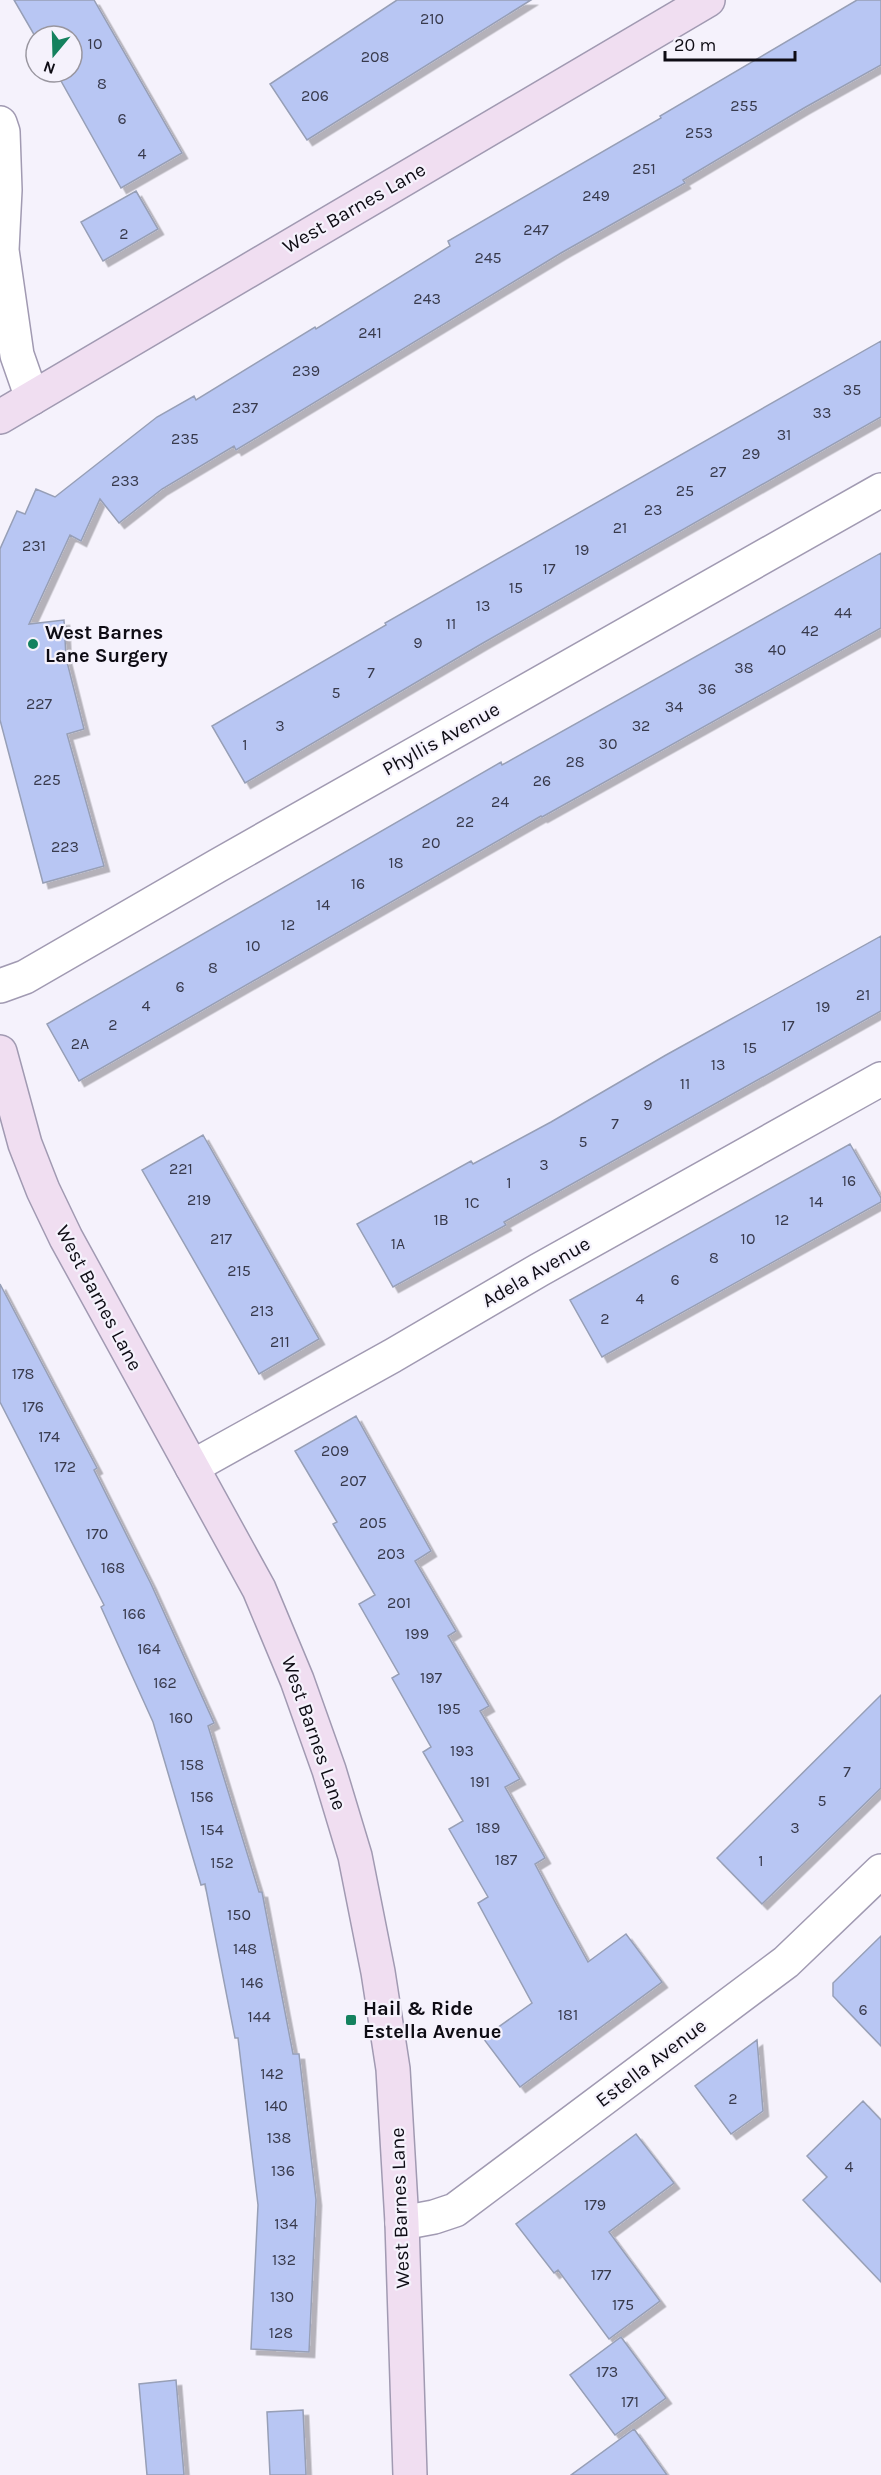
<svg xmlns="http://www.w3.org/2000/svg" width="881" height="2475" font-family="Karla,sans-serif">
<defs>
<filter id="shadow"><feDropShadow dx="5.5" dy="5.5" stdDeviation="0" flood-color="#0004"/></filter>
</defs>
<rect width="100%" height="100%" fill="#f5f2fc"/>
<path fill="#b8c6f3" stroke="#979fb6" stroke-width="1.5" filter="url(#shadow)" d="M14 0H94L182 153 121 188 56 72H72V36H36V38Z
M397 0H531L307 140 270 84Z
M857 0H881V65L804 108 683 180 685 183 561 253 236 450 234 446 162 489 119 523 100 499 81 541 70 535 29 624 64 620 66 658 84 729 67 734 104 866 43 883 0 720V549L17 511 25 514 36 489 55 497 157 417 194 396 196 400 315 327 316 329 450 246 448 241 661 118 660 116Z
M136 191 158 229 103 261 81 222Z
M881 341V417L483 643 245 783 212 726 386 625 385 623Z
M881 553V628L542 817 541 816 79 1081 47 1024 501 762 502 765Z
M881 936V1011L504 1222 506 1225 393 1287 357 1224 471 1161 473 1164 551 1122 666 1055Z
M203 1135 319 1339 259 1374 142 1170Z
M850 1144 881 1198V1202L602 1357 570 1300Z
M0 1284 97 1468 94 1470 151 1584 214 1723 208 1726 259 1892H262L293 2054H299L316 2200 309 2352 251 2349 258 2205 238 2038H235L205 1884 201 1885 153 1722 101 1607 104 1605 0 1402Z
M356 1416 431 1551 415 1561 456 1631 448 1636 489 1706 480 1711 520 1779 505 1787 545 1858 535 1864 555 1902 588 1962 626 1934 662 1982 520 2087 483 2038 532 2003 478 1903 488 1897 449 1829 463 1821 423 1752 431 1747 392 1678 399 1674 359 1604 375 1595 333 1524 337 1522 295 1451Z
M881 1695V1788L762 1904 717 1858Z
M881 1936V2046L833 1996V1983Z
M757 2040 763 2111 731 2134 695 2086Z
M863 2101 881 2120V2282L803 2200 827 2177 807 2156Z
M636 2134 674 2183 609 2232 660 2301 609 2339 558 2270 554 2273 516 2224Z
M621 2337 666 2398 615 2435 570 2375Z
M176 2380 184 2475H147L139 2384Z
M303 2410 306 2475H270L267 2412Z
M634 2429 667 2475H571Z"/>
<g fill="none" stroke-linecap="round" stroke-linejoin="round">
<g stroke="#a19ab2" stroke-width="36">
<path id="street" d="M0 123 3 132 5 190 2 250 17 355 32 398
M0 986 25 977 217 866 881 490
M192 1467 392 1356 539 1270 881 1079
M402 2223 434 2217 455 2210 786 1962 881 1871"/>
</g>
<g stroke="#a19ab2" stroke-width="36">
<path id="secondary" d="M0 417 708 0
M0 1052 25 1144 43 1190 66 1238 259 1589 297 1680 329 1770 355 1856 378 1972 393 2069 402 2223 410 2475"/>
</g>
<use href="#street" stroke="#fff" stroke-width="33"/>
<use href="#secondary" stroke="#f0def1" stroke-width="33"/>
</g>
<g fill="#14815e" stroke="#f5f2fc" stroke-width="2">
<circle cx="33" cy="644" r="6"/>
<rect x="345" y="2014" width="12" height="12" rx="3"/>
</g>
<g text-anchor="middle" dominant-baseline="central" stroke-width="4.5" stroke-linejoin="round" paint-order="stroke">
<g font-size="16" fill="#383a4c">
<text x="432" y="18">210</text>
<text x="95" y="43">10</text>
<text x="375" y="56">208</text>
<text x="102" y="83">8</text>
<text x="315" y="95">206</text>
<text x="744" y="105">255</text>
<text x="122" y="118">6</text>
<text x="699" y="132">253</text>
<text x="142" y="153">4</text>
<text x="644" y="168">251</text>
<text x="596" y="195">249</text>
<text x="536" y="229">247</text>
<text x="124" y="233">2</text>
<text x="488" y="257">245</text>
<text x="427" y="298">243</text>
<text x="370" y="332">241</text>
<text x="306" y="370">239</text>
<text x="852" y="389">35</text>
<text x="245" y="407">237</text>
<text x="822" y="412">33</text>
<text x="784" y="434">31</text>
<text x="185" y="438">235</text>
<text x="751" y="453">29</text>
<text x="718" y="471">27</text>
<text x="125" y="480">233</text>
<text x="685" y="490">25</text>
<text x="653" y="509">23</text>
<text x="620" y="527">21</text>
<text x="34" y="545">231</text>
<text x="582" y="549">19</text>
<text x="549" y="568">17</text>
<text x="516" y="587">15</text>
<text x="483" y="605">13</text>
<text x="843" y="612">44</text>
<text x="451" y="623">11</text>
<text x="810" y="630">42</text>
<text x="418" y="642">9</text>
<text x="777" y="649">40</text>
<text x="744" y="667">38</text>
<text x="371" y="672">7</text>
<text x="707" y="688">36</text>
<text x="336" y="692">5</text>
<text x="39" y="703">227</text>
<text x="674" y="706">34</text>
<text x="280" y="725">3</text>
<text x="641" y="725">32</text>
<text x="608" y="743">30</text>
<text x="245" y="744">1</text>
<text x="575" y="761">28</text>
<text x="47" y="779">225</text>
<text x="542" y="780">26</text>
<text x="500" y="801">24</text>
<text x="465" y="821">22</text>
<text x="431" y="842">20</text>
<text x="65" y="846">223</text>
<text x="396" y="862">18</text>
<text x="358" y="883">16</text>
<text x="323" y="904">14</text>
<text x="288" y="924">12</text>
<text x="253" y="945">10</text>
<text x="213" y="967">8</text>
<text x="180" y="986">6</text>
<text x="863" y="994">21</text>
<text x="146" y="1005">4</text>
<text x="823" y="1006">19</text>
<text x="113" y="1024">2</text>
<text x="788" y="1025">17</text>
<text x="80" y="1043">2A</text>
<text x="750" y="1047">15</text>
<text x="718" y="1064">13</text>
<text x="685" y="1083">11</text>
<text x="648" y="1104">9</text>
<text x="615" y="1123">7</text>
<text x="583" y="1141">5</text>
<text x="544" y="1164">3</text>
<text x="181" y="1168">221</text>
<text x="849" y="1180">16</text>
<text x="509" y="1182">1</text>
<text x="199" y="1199">219</text>
<text x="816" y="1201">14</text>
<text x="472" y="1202">1C</text>
<text x="441" y="1219">1B</text>
<text x="782" y="1219">12</text>
<text x="221" y="1238">217</text>
<text x="748" y="1238">10</text>
<text x="398" y="1243">1A</text>
<text x="714" y="1257">8</text>
<text x="239" y="1270">215</text>
<text x="675" y="1279">6</text>
<text x="640" y="1298">4</text>
<text x="262" y="1310">213</text>
<text x="605" y="1318">2</text>
<text x="280" y="1341">211</text>
<text x="23" y="1373">178</text>
<text x="33" y="1406">176</text>
<text x="49" y="1436">174</text>
<text x="335" y="1450">209</text>
<text x="65" y="1466">172</text>
<text x="353" y="1480">207</text>
<text x="373" y="1522">205</text>
<text x="97" y="1533">170</text>
<text x="391" y="1553">203</text>
<text x="113" y="1567">168</text>
<text x="399" y="1602">201</text>
<text x="134" y="1613">166</text>
<text x="417" y="1633">199</text>
<text x="149" y="1648">164</text>
<text x="431" y="1677">197</text>
<text x="165" y="1682">162</text>
<text x="449" y="1708">195</text>
<text x="181" y="1717">160</text>
<text x="462" y="1750">193</text>
<text x="192" y="1764">158</text>
<text x="847" y="1771">7</text>
<text x="480" y="1781">191</text>
<text x="202" y="1796">156</text>
<text x="822" y="1800">5</text>
<text x="488" y="1827">189</text>
<text x="795" y="1827">3</text>
<text x="212" y="1829">154</text>
<text x="506" y="1859">187</text>
<text x="761" y="1860">1</text>
<text x="222" y="1862">152</text>
<text x="239" y="1914">150</text>
<text x="245" y="1948">148</text>
<text x="252" y="1982">146</text>
<text x="863" y="2009">6</text>
<text x="568" y="2014">181</text>
<text x="259" y="2016">144</text>
<text x="272" y="2073">142</text>
<text x="733" y="2098">2</text>
<text x="276" y="2105">140</text>
<text x="279" y="2137">138</text>
<text x="849" y="2166">4</text>
<text x="283" y="2170">136</text>
<text x="595" y="2204">179</text>
<text x="286" y="2223">134</text>
<text x="284" y="2259">132</text>
<text x="601" y="2274">177</text>
<text x="282" y="2296">130</text>
<text x="623" y="2304">175</text>
<text x="281" y="2332">128</text>
<text x="607" y="2371">173</text>
<text x="630" y="2401">171</text>
</g>
<g font-size="20" fill="#0e0c14" stroke="#f5f2fc">
<text transform="translate(354 208) rotate(-30)">West Barnes Lane</text>
<text transform="translate(441 739) rotate(-29)">Phyllis Avenue</text>
<text transform="translate(536 1272) rotate(-30)">Adela Avenue</text>
<text transform="translate(99 1298) rotate(62)">West Barnes Lane</text>
<text transform="translate(314 1733) rotate(71)">West Barnes Lane</text>
<text transform="translate(651 2063) rotate(-37)">Estella Avenue</text>
<text transform="translate(400 2208) rotate(-92)">West Barnes Lane</text>
</g>
<g font-size="20" font-weight="bold" fill="#0e0c14" stroke="#f5f2fc" text-anchor="start">
<text x="45" y="632">West Barnes<tspan x="45" dy="23">Lane Surgery</tspan></text>
<text x="363" y="2008">Hail &amp; Ride<tspan x="363" dy="23">Estella Avenue</tspan></text>
</g>
</g>
<g transform="translate(54 54) rotate(199)"><circle r="28" fill="#f5f2fc" stroke="#99969f" stroke-width="1.5"/>
<path d="M0-4.5L10 22L0 15L-10 22Z" fill="#14815e"/>
<text y="-9" font-size="16" font-weight="bold" text-anchor="middle" fill="#0e0c14">N</text>
</g>
<path d="M665 51v9h130v-9" fill="none" stroke="#0e0c14" stroke-width="3"/>
<text x="674" y="51" font-size="18" fill="#0e0c14" stroke="#f5f2fc" stroke-width="4.5" paint-order="stroke">20 m</text>
</svg>
